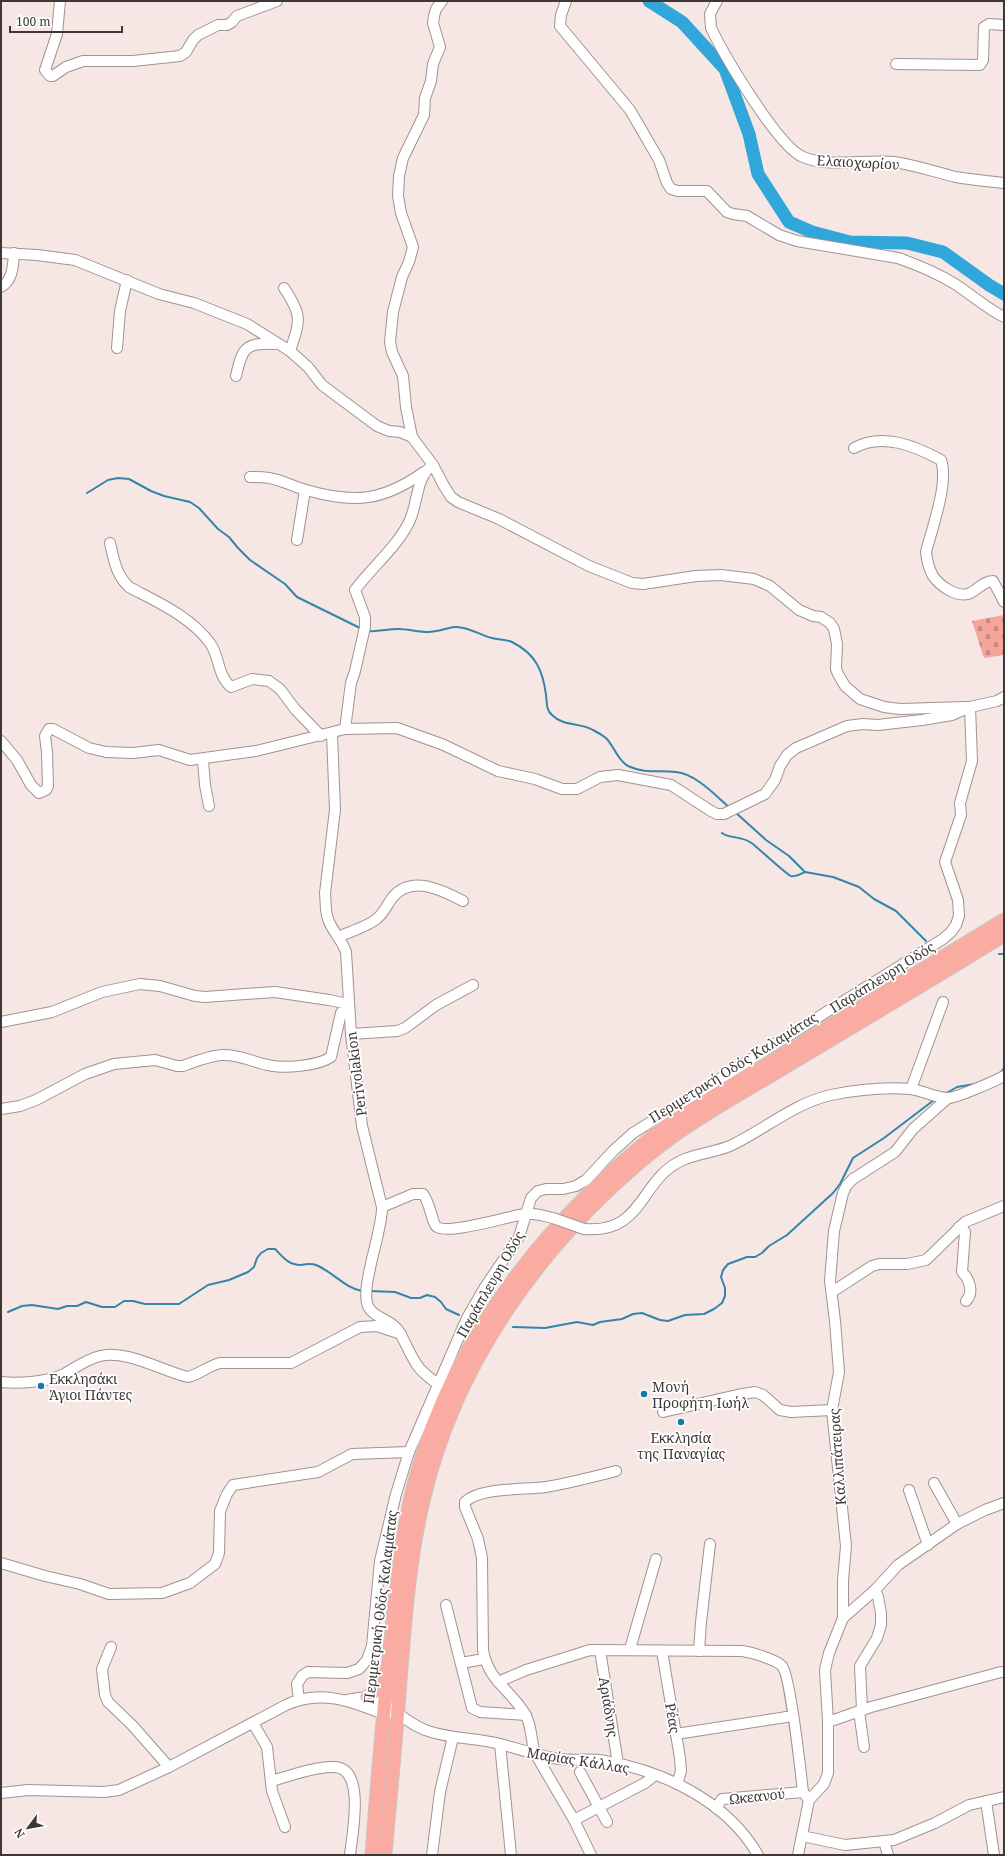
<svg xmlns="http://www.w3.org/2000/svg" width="1005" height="1856" viewBox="0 0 1005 1856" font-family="'Noto Serif',serif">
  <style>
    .cemetery { fill: url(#cemetery-stones) }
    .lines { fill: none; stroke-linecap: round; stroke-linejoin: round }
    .stream { stroke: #3485a9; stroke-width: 2 }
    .river { stroke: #30a6da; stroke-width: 13 }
    .minor-casing { stroke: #a09390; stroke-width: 12 }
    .major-casing { stroke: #c9c7c7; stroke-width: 15 }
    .minor { stroke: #fff; stroke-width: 10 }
    .major { stroke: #faaca2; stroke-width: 13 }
    .minor-bridge-casing { stroke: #a09390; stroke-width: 12; stroke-linecap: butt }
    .minor-bridge { stroke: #fff; stroke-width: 10 }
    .poi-dot { fill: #137ba6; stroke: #fff; stroke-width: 1.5 }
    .labels { text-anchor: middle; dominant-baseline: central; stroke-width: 3.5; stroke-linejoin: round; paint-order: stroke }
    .street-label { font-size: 14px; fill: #3d3837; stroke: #fff }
    .poi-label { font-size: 14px; fill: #3d3837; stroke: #fff; text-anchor: start }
  </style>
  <defs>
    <pattern id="cemetery-stones" width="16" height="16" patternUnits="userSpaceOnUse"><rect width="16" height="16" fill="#f5a599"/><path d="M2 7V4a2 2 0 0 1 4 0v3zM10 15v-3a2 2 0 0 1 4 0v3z" fill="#c8877e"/></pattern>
  </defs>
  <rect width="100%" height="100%" fill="#f6e7e5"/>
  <polygon class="cemetery" points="1004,615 1004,655 984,658 972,621"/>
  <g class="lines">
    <g class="stream">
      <polyline points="87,493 108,480 118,478 129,479 151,491 164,496 190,502 199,508 218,529 229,537 238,548 250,560 285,584 297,597 362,629"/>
      <path d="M368,631C378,632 388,629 398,629C408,629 418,632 428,632C438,632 446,628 455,627C467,626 480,635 492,638C498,640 506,639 512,642C536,654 543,671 546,695C547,703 546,710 552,715C564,727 579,722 593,730C597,732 602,735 606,738C614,746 618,761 628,766C645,774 659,770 676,772C696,774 715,795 730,808"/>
      <polyline points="735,812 766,840 789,856 805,872 833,877 859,887 874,899 896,911 926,941"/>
      <path d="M722,833C729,839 742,835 753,844C759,849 787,875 791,876C796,877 801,874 805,872"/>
      <polyline points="999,954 1004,954"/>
      <polyline points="1000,1074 1004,1068"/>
      <polyline points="945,1094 957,1087 975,1084"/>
      <polyline points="370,1291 395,1292 411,1298 420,1298 427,1295 435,1297 441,1302 446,1309 459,1315"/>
      <path d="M8,1312L22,1306L32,1305L58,1309L67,1306H77L86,1302L102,1307H115L124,1301H133L145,1304H179L208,1285L229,1280L248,1272L254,1267L257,1258L261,1253L268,1249H275C283,1257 288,1265 301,1265C306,1264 311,1263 316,1265C333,1272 345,1288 362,1291"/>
      <polyline points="513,1327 545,1328 577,1322 593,1325 600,1322 622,1319 633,1314 642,1313 660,1320 668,1321 685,1315 704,1314 714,1309 722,1303 725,1296 725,1288 721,1277 723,1270 728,1264 747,1257 755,1257 762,1253 769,1246 787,1235 833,1193 840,1184 853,1158 884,1138 934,1100"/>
    </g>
    <polyline class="river" points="649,1 682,22 725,69 749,134 758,174 789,222 812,232 850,242 907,243 943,252 989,285 1004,294"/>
    <g class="minor-casing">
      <g id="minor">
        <polyline points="60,1 57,34 45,70 50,76 53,76 66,67 83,61 133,61 180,56 186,52 193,40 198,35 218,25 227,25 232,22 237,16 277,1"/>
        <path d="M566,1L561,15L560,26L630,110L659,160L667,183L671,189L678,191H707L727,212L733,214L747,216L779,235L797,241L898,258C918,265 937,273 955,284C972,295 986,308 1004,317"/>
        <path d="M717,1L710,14L711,28C724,55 778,147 803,157C829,168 866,159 894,162C915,165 935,172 956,177C972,180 988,181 1004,183"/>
        <polyline points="896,64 980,65 983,60 984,27 989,24 1004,25"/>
        <polyline points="1,253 37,255 75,260 159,294 194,303 247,324 290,351 308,367 322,385 377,426 389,431 400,432 412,437 433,465 444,486 451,497 458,502 499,519 589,566 632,583 643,584 696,576 721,575 754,579 770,586 799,610 813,616 821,617 830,623 834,629 837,644 836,669 838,674 845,686 860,699 884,707 900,709 966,707"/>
        <path d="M1,287C13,280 13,266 14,253"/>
        <path d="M284,288C303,316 300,321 290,351"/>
        <polyline points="117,348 120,311 127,280"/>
        <path d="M236,376C242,349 245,342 274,344"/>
        <polyline points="412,437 406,407 403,376 392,352 390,342 393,312 402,277 409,262 413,247 401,213 398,196 399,176 403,158 424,115 425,98 431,81 433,64 440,47 433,23 434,16 436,9 442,1"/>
        <path d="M854,448C882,432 915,446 941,460C949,483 932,528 926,552C927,561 929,569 933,576C940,586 956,597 968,594C977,591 983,581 993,581L1004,602"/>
        <path d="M250,477C256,477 263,477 269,478C282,480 294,487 306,490C355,504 383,501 424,472"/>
        <polyline points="297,540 305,490"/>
        <path d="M110,543C114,560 116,575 129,587C157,602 190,616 210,643C220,657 217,675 231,687L252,679L269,681L280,689L295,709L321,736"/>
        <path d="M345,729L351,683L355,671L365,627V617L355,590C372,567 399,545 410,520C418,502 416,476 433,465"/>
        <path d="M332,734L335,810L325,893C326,901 325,911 328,919C332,931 342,940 346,952L351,1034L362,1126L382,1207C383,1231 358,1291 369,1308C376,1319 390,1319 398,1330C405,1341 409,1353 417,1365C422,1373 431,1379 439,1385"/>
        <polyline points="1,741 17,760 31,785 39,793 46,790 48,786 47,752 45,736 49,729 53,729 89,748 106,752 133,753 159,750 190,760 256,751 345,729 397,728 444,745 498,771 535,779 562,789 577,789 600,777 618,775 671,785 711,811 717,814 724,814 765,794 775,780 780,766 787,755 796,748 847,726 863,724 878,725 922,720 952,715 970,707 997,701 1004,697"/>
        <polyline points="203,760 205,785 209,806"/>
        <path d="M338,937C349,932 368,926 375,920C383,915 387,905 392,898C411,874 442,890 463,901"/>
        <path d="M1,1022L52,1012L102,992L140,984L160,986L195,996L205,997L275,992L329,1000L348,1004L341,1013L331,1057C318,1066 283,1069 268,1065C253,1062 238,1054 222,1055C209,1056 196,1061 183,1066H177L155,1060L114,1064L85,1074L36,1100L20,1106L1,1109"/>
        <polyline points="351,1034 397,1031 405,1028 436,1005 473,985"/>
        <polyline points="911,1089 943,1002"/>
        <path d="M382,1207L413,1194H423C430,1202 432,1224 437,1227C448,1235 509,1216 525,1214C535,1213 544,1216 553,1218"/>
        <path d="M959,1227L963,1229L965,1232L962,1272C970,1280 974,1293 966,1301"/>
        <path d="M584,1229C646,1234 639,1177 685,1159C700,1153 717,1152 732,1145C765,1129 795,1103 831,1095C856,1090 884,1087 910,1089C922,1090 935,1098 948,1098C956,1098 995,1081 1004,1076"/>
        <polyline points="832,1292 872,1266 879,1264 907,1264 926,1260 965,1222 1004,1206"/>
        <path d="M1,1382C18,1384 49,1382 64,1374C75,1368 87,1359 100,1356C126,1349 162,1371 188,1377C200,1374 208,1366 220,1363H291L360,1327L377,1326L401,1334"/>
        <polyline points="663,1412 737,1395 755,1392 763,1395 780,1410 791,1412 832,1410"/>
        <polyline points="934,1483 957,1524"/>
        <polyline points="909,1490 928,1545"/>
        <polyline points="1,1563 45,1576 80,1584 109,1594 162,1593 190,1583 215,1564 219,1553 220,1511 227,1494 233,1485 318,1472 352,1454 409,1452"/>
        <polyline points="446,1605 472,1708 480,1712 526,1715"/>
        <polyline points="843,1618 875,1590 898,1565 957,1524 985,1510 1004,1503"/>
        <polyline points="111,1647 102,1669 105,1695 108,1702 132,1725 169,1767"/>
        <polyline points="630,1649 656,1559"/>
        <polyline points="600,1650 618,1764"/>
        <polyline points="662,1651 680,1758 681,1771 677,1784"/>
        <polyline points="699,1651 701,1622 710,1544"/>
        <polyline points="461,1663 484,1659"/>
        <path d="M498,1682L526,1670L590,1650L742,1651C751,1652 777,1660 782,1666C790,1674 801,1774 803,1792L809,1800"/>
        <polyline points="299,1700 297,1684 302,1676 308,1672 347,1673 359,1669 367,1660 372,1646 380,1561 396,1494 409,1452 467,1318 485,1287 519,1237 531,1198 538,1191 546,1189 563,1189 576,1186 586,1180 613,1151 633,1133 943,939 951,932 956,925 959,916 958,900 945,862 961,815 960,803 972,761 970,707"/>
        <path d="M347,1700C353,1699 362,1696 368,1698C392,1704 408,1726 431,1732C454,1739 478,1738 500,1744C520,1749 538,1756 559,1759C574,1761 589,1758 605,1761C663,1771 727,1801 758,1855"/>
        <polyline points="862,1710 860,1666 877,1638 881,1625 881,1613 878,1597 875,1590"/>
        <polyline points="859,1711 864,1747"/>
        <polyline points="828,1722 871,1707 1001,1672"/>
        <polyline points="253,1723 267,1747 272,1791 285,1827"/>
        <polyline points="676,1734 793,1716"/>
        <polyline points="500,1744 511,1855"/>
        <polyline points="580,1772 607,1822"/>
        <path d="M272,1781C290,1776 316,1766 335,1767C366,1769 352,1835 350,1855"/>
        <path d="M1,1793L28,1790L104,1792L119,1790L169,1767L286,1705C320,1689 351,1701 383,1714H389"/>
        <polyline points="986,1801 994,1855"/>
        <polyline points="716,1808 722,1799 803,1792"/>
        <polyline points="574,1820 645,1783 655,1775"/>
        <polyline points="802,1836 845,1845 894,1840 935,1823 969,1805 1004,1797"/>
        <polyline points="884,1841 888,1855"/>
        <polyline points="432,1855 440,1792 453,1737"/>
        <path d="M591,1855L574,1820L536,1755C530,1742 533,1727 525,1714C511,1690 488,1681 483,1650L482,1558L478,1539L465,1507V1502C480,1487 525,1490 546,1487C570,1483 593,1477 616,1471"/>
        <polyline points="798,1855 809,1800 824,1784 828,1773 828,1722 825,1670 829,1653 843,1618 843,1580 846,1546 832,1410 839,1372 835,1321 830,1281 834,1231 843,1193 847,1185 853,1179 895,1152 913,1129 948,1098"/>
      </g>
    </g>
    <g class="major-casing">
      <g id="major">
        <polyline points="367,1697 376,1690 384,1673"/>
        <path d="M372,1855C377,1786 383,1717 390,1649C396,1591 401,1533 416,1477C456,1331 552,1214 670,1123L1004,920"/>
        <path d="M385,1855C390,1797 396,1739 400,1681C405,1620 409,1558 424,1497C456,1362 541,1244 647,1156C688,1122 737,1096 783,1068C857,1024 931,980 1004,935"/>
      </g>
    </g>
    <use href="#minor" class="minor"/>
    <use href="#major" class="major"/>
    <g class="minor-bridge-casing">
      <polyline id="minor-bridge" points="553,1218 584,1229"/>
    </g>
    <use href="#minor-bridge" class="minor-bridge"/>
  </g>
  <g class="poi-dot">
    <circle cx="41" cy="1386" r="4"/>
    <circle cx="644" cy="1394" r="4"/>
    <circle cx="681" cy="1422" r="4"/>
  </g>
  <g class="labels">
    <g class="street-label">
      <text transform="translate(858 162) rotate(3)">Ελαιοχωρίου</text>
      <text transform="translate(882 977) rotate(-32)">Παράπλευρη Οδός</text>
      <text transform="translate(733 1067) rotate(-32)">Περιμετρική Οδός Καλαμάτας</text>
      <text transform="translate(356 1074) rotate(-97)">Perivolakion</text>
      <text transform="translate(490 1284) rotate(-60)">Παράπλευρη Οδός</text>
      <text transform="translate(837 1457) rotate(-94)">Καλλιπάτειρας</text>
      <text transform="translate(380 1607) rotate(-83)">Περιμετρική Οδός Καλαμάτας</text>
      <text transform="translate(609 1707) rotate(81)">Αριάδνης</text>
      <text transform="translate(673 1718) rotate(80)">Ρέας</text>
      <text transform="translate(578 1760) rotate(9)">Μαρίας Κάλλας</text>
      <text transform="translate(757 1796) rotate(-6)">Ωκεανού</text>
    </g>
    <g class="poi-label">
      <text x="49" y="1378">Εκκλησάκι<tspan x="49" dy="16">Άγιοι Πάντες</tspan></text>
      <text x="652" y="1386">Μονή<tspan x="652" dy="16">Προφήτη Ιωήλ</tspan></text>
      <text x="681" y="1437" text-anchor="middle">Εκκλησία<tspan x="681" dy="16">της Παναγίας</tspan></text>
    </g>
  </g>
  <rect width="1005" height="1856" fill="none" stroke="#3d3837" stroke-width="4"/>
  <g transform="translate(28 1828) rotate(238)" stroke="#ffffff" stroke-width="3" paint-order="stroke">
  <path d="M0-3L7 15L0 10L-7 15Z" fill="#3d3837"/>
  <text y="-6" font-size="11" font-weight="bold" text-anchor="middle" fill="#3d3837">N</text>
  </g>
  <path d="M10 26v6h112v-6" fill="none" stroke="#3d3837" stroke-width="2"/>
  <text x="16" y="26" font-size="12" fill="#3d3837" stroke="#ffffff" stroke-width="3" paint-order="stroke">100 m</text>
</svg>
